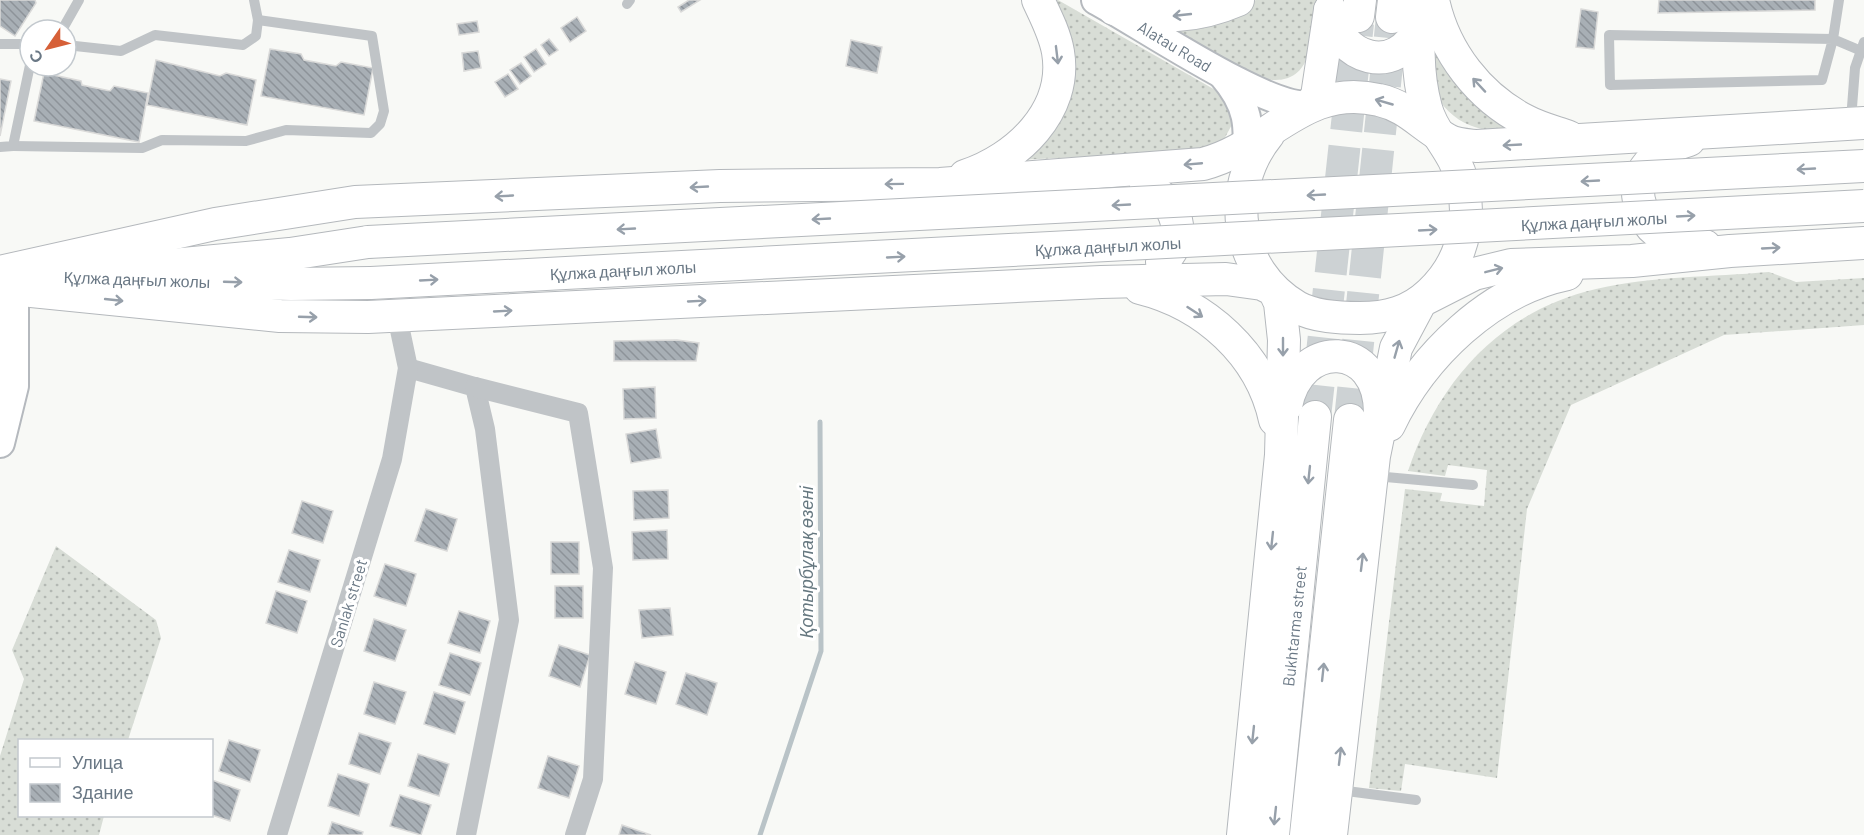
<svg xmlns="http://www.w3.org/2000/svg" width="1864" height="835" viewBox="0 0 1864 835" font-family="Barlow,sans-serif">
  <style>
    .grass { fill: url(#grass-dots) }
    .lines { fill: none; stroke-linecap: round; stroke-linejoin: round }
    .stream { stroke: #b9c3c7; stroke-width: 5 }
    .building { fill: url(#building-back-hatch); stroke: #dadad9; stroke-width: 1.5 }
    .primary-tunnel { stroke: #cdd2d4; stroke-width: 32; stroke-dasharray: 32 16; stroke-linecap: butt }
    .secondary-casing { stroke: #b5b9be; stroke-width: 32 }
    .primary-casing { stroke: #b4b8bc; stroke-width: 34 }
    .lane { stroke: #c0c4c7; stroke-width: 10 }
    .street { stroke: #c0c4c7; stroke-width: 20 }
    .secondary { stroke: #fff; stroke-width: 28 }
    .primary { stroke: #fff; stroke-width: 32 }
    .primary-bridge-casing { stroke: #b4b8bc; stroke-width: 34; stroke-linecap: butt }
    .primary-bridge { stroke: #fff; stroke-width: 32 }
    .oneway { stroke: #97a0aa }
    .labels { text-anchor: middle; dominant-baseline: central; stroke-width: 6; stroke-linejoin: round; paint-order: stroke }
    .street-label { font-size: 16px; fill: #6a7885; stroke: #fff }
    .water-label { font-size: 18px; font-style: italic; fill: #667880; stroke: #fff }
  </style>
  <defs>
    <pattern id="grass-dots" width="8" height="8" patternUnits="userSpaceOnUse" patternTransform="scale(1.5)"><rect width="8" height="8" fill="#d8ddd6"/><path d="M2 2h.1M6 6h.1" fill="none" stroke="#b3b8b3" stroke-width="1.8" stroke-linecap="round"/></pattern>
    <pattern id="building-back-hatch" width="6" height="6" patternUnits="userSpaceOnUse" patternTransform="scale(1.5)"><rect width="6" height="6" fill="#a8afb5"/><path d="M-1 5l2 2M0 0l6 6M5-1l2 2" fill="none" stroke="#8d9399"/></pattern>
  </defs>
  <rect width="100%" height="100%" fill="#f8f9f6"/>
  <g class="grass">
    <polygon points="1048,0 1058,0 1224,95 1235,119 1222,143 1206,151 1017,160 1041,137"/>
    <path d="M1256,0H1319C1311,38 1315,91 1260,78L1152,23L1243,6Z"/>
    <path d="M1426,0L1539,133C1494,131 1461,136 1435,94Z"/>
    <path d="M1769,272L1796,282L1864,278V325L1724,335L1571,405L1527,509L1497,778L1405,764L1401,791L1369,788L1405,489L1442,493L1440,501L1484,506L1487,470L1448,465L1445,476L1408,471C1438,382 1500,311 1596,289C1652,276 1712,277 1769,272Z"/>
    <polygon points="56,546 156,620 161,638 128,740 20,740 20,816 104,816 99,835 0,835 0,756 24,679 12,650"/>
  </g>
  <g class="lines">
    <polyline class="stream" points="760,835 821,651 820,422"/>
  </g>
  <g class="building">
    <polygon points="0,0 35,0 36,3 15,36 0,26"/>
    <polygon points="689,0 700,0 681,12 678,7"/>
    <polygon points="1659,0 1815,0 1815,10 1658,13"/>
    <polygon points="1581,9 1598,12 1594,49 1576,47"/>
    <polygon points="577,17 586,31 570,42 561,28"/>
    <polygon points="477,21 479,32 459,35 457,24"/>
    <polygon points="549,39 558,50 549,56 541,45"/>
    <polygon points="851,40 882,47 877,73 846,66"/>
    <polygon points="270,49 301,54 304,60 336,66 341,62 373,68 364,115 261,96"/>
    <polygon points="536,49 546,64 534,72 524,57"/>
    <polygon points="478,51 481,68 464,71 462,53"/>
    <polygon points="156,60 220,76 226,73 256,80 247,125 147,105"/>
    <polygon points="521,63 531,76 520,84 510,70"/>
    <polygon points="44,73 81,81 82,85 110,91 114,86 148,93 139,142 34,121"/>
    <polygon points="508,74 518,89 505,97 495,82"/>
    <polygon points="0,79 11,81 0,136"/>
    <polygon points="677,340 699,343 696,361 614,361 614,341"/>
    <polygon points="655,387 656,418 624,419 623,389"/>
    <polygon points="656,429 661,458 631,463 626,434"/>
    <polygon points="668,490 669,518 634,520 633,491"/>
    <polygon points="302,501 333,511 323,543 292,533"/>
    <polygon points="426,509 457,519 447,551 415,541"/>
    <polygon points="667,530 668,559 633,560 632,532"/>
    <rect x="551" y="542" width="28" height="32"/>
    <polygon points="289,550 320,560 310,592 278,582"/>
    <polygon points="385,564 416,574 406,606 374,596"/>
    <rect x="555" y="586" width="28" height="32"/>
    <polygon points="276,591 307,601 297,633 266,623"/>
    <polygon points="670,608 673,635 642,638 639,610"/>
    <polygon points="459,611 490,621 480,653 448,643"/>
    <polygon points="374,619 406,630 395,661 364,651"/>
    <polygon points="559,645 590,655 580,687 549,676"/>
    <polygon points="450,653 481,663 470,695 439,685"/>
    <polygon points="635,662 666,672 656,704 625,694"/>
    <polygon points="686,673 717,683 707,715 676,704"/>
    <polygon points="374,682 406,692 395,724 364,714"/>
    <polygon points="434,692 465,702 455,734 424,724"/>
    <polygon points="359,733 391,743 380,774 349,764"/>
    <polygon points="229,740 260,750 250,782 219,771"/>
    <polygon points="418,754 449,764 439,796 408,786"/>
    <polygon points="548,756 579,766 569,798 538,788"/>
    <polygon points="338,774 369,784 359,816 328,806"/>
    <polygon points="212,780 240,790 230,821 212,815"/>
    <polygon points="400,795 431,805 421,835 390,826"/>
    <polygon points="332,822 363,832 362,835 328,835"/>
    <polygon points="622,825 651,835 619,835"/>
  </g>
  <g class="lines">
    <g class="primary-tunnel">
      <polyline points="1315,417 1358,23"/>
      <polyline points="1350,420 1392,17"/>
    </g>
    <g class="secondary-casing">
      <g id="secondary">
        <path d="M1096,0C1138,22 1269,112 1310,105"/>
        <path d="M1223,75C1249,105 1250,126 1246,164"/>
        <polyline points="0,443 14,386 14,290"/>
      </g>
    </g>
    <g class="primary-casing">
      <g id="primary">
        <path d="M1433,0C1444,52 1479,97 1526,121C1539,128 1555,132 1569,137"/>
        <path d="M1114,9C1161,18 1194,19 1238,0"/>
        <path d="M1330,10C1338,60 1397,78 1419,27"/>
        <polyline points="1358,16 1360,0"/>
        <polyline points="1392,17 1394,0"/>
        <polyline points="1310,105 1317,96 1330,10"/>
        <path d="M1268,135C1224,189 1235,271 1297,307C1315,317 1340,318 1360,318C1387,318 1410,312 1430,293C1467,259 1476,204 1454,160C1445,142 1431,128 1426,108C1416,72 1418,37 1421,0"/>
        <path d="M1689,140C1659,148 1628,173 1641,207C1644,216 1648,225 1656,231C1670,240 1689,243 1705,246"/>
        <path d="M965,176C1017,159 1068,111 1058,52C1055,34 1046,17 1038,0"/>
        <path d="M1146,187C1178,202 1189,236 1162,262"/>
        <path d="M0,272L215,224L355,202L720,186L940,184L1203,164C1269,147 1304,82 1379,100C1407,106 1422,126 1446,139C1455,145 1467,145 1477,146L1864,123"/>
        <polyline points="65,275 290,254 368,242"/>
        <polyline points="181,281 291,284 371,283"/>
        <polyline points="0,288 280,316 368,317 1101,282 1226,279 1262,284 1274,290 1280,303 1284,340 1281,455 1243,835"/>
        <path d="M1140,288C1205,304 1261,354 1275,420"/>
        <path d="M1286,406C1299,337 1380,340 1380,413"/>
        <path d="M1389,425C1422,356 1490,290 1567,274"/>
        <polyline points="1273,835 1315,417"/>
        <polyline points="1306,835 1350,420"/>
        <polyline points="1331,835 1374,456 1396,348 1421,301 1474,274 1511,265 1632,261 1730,251 1864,243"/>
      </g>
    </g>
    <g class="lane">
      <polyline points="254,0 258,20"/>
      <polyline points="1839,0 1833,39 1859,50"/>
      <polyline points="627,4 630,0"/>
      <polyline points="62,30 79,0"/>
      <polygon points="1609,35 1833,39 1822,80 1610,85"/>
      <polyline points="0,44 30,44"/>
      <polyline points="1851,120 1855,68 1864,42"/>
      <polyline points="13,146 142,148 162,140 246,141 286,130 371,133 380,124 384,111 372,36 258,20 256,36 243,45 155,35 121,51 66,45"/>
      <polyline points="0,147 13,146 30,65"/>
      <polyline points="1375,476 1473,485"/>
      <polyline points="1339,790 1416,800"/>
    </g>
    <g class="street">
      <polyline points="408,368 475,387 485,429 509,620 466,835"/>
      <polyline points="475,387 578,413 603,568 593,779 575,835"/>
      <polyline points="277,835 392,459 408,368 397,316"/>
    </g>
    <use href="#secondary" class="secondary"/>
    <use href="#primary" class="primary"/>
    <g class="primary-bridge-casing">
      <g id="primary-bridge">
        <polyline points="368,242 1864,166"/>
        <polyline points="371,283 1864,206"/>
      </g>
    </g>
    <use href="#primary-bridge" class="primary-bridge"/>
  </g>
  <defs><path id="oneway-shaft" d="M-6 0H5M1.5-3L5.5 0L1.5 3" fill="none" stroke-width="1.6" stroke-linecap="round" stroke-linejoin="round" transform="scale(1.5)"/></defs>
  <g class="oneway">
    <use href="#oneway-shaft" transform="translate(1182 15) rotate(174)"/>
    <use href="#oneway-shaft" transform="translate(1057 55) rotate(83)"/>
    <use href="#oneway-shaft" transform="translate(1479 85) rotate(-133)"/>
    <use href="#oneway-shaft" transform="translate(1384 102) rotate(-164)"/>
    <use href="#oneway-shaft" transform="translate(1512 145) rotate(177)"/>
    <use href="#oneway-shaft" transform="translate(1193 164) rotate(175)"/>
    <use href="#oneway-shaft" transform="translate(1806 169) rotate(177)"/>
    <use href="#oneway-shaft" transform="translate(1590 181) rotate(177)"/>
    <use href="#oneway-shaft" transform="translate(894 184) rotate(179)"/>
    <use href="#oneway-shaft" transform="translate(699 187) rotate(177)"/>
    <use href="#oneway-shaft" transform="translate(1316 195) rotate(177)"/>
    <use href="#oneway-shaft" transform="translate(504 196) rotate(177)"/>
    <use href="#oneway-shaft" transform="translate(1121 205) rotate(177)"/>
    <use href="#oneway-shaft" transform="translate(1686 216) rotate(-3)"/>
    <use href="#oneway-shaft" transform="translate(821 219) rotate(177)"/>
    <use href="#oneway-shaft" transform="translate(626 229) rotate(177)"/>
    <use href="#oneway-shaft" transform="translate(1428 230) rotate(-3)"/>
    <use href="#oneway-shaft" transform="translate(1771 248) rotate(-3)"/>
    <use href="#oneway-shaft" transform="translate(896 257) rotate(-3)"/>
    <use href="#oneway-shaft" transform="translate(1494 270) rotate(-14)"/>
    <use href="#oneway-shaft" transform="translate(429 280) rotate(-3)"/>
    <use href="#oneway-shaft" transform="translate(233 282) rotate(2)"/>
    <use href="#oneway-shaft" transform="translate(114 300) rotate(6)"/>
    <use href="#oneway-shaft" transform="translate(697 301) rotate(-3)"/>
    <use href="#oneway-shaft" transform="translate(503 311) rotate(-3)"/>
    <use href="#oneway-shaft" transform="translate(1195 312) rotate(33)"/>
    <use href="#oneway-shaft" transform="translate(308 317) rotate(2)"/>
    <use href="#oneway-shaft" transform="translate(1283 347) rotate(90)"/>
    <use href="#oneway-shaft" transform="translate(1397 349) rotate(-74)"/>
    <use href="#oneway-shaft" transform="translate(1309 475) rotate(96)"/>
    <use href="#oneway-shaft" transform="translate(1272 541) rotate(96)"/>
    <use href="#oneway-shaft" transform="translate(1362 562) rotate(-83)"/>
    <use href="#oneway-shaft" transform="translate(1323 672) rotate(-84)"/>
    <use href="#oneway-shaft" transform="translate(1253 735) rotate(96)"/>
    <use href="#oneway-shaft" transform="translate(1340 756) rotate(-83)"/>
    <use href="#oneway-shaft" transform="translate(1275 816) rotate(96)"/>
  </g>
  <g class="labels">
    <g class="street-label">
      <text transform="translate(1175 46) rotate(31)">Alatau Road</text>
      <text transform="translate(1594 221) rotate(-3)">Құлжа даңғыл жолы</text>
      <text transform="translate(1108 246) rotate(-3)">Құлжа даңғыл жолы</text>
      <text transform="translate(623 270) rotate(-3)">Құлжа даңғыл жолы</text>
      <text transform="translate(137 279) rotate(2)">Құлжа даңғыл жолы</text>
      <text transform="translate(348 603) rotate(-73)">Sanlak street</text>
      <text transform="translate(1294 626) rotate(-84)">Bukhtarma street</text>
    </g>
    <g class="water-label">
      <text transform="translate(806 562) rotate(-90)">Қотырбұлақ өзені</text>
    </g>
  </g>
  <rect x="18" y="739" width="195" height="78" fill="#ffffff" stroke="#c3c9ce" stroke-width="1.5"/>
  <rect x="30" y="758" width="30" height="9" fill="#ffffff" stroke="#c3c9ce" stroke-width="1.5"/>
  <text x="72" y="769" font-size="18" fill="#6a7885">Улица</text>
  <rect x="30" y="784" width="30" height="18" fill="url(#building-back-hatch)" stroke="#c3c9ce" stroke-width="1.5"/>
  <text x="72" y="799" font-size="18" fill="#6a7885">Здание</text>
  <g transform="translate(48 48) rotate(235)"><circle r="28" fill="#ffffff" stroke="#c3c9ce" stroke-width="1.5"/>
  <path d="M0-4.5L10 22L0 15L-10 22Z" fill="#d66038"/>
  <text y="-9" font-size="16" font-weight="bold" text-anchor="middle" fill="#6a7885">С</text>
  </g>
</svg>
